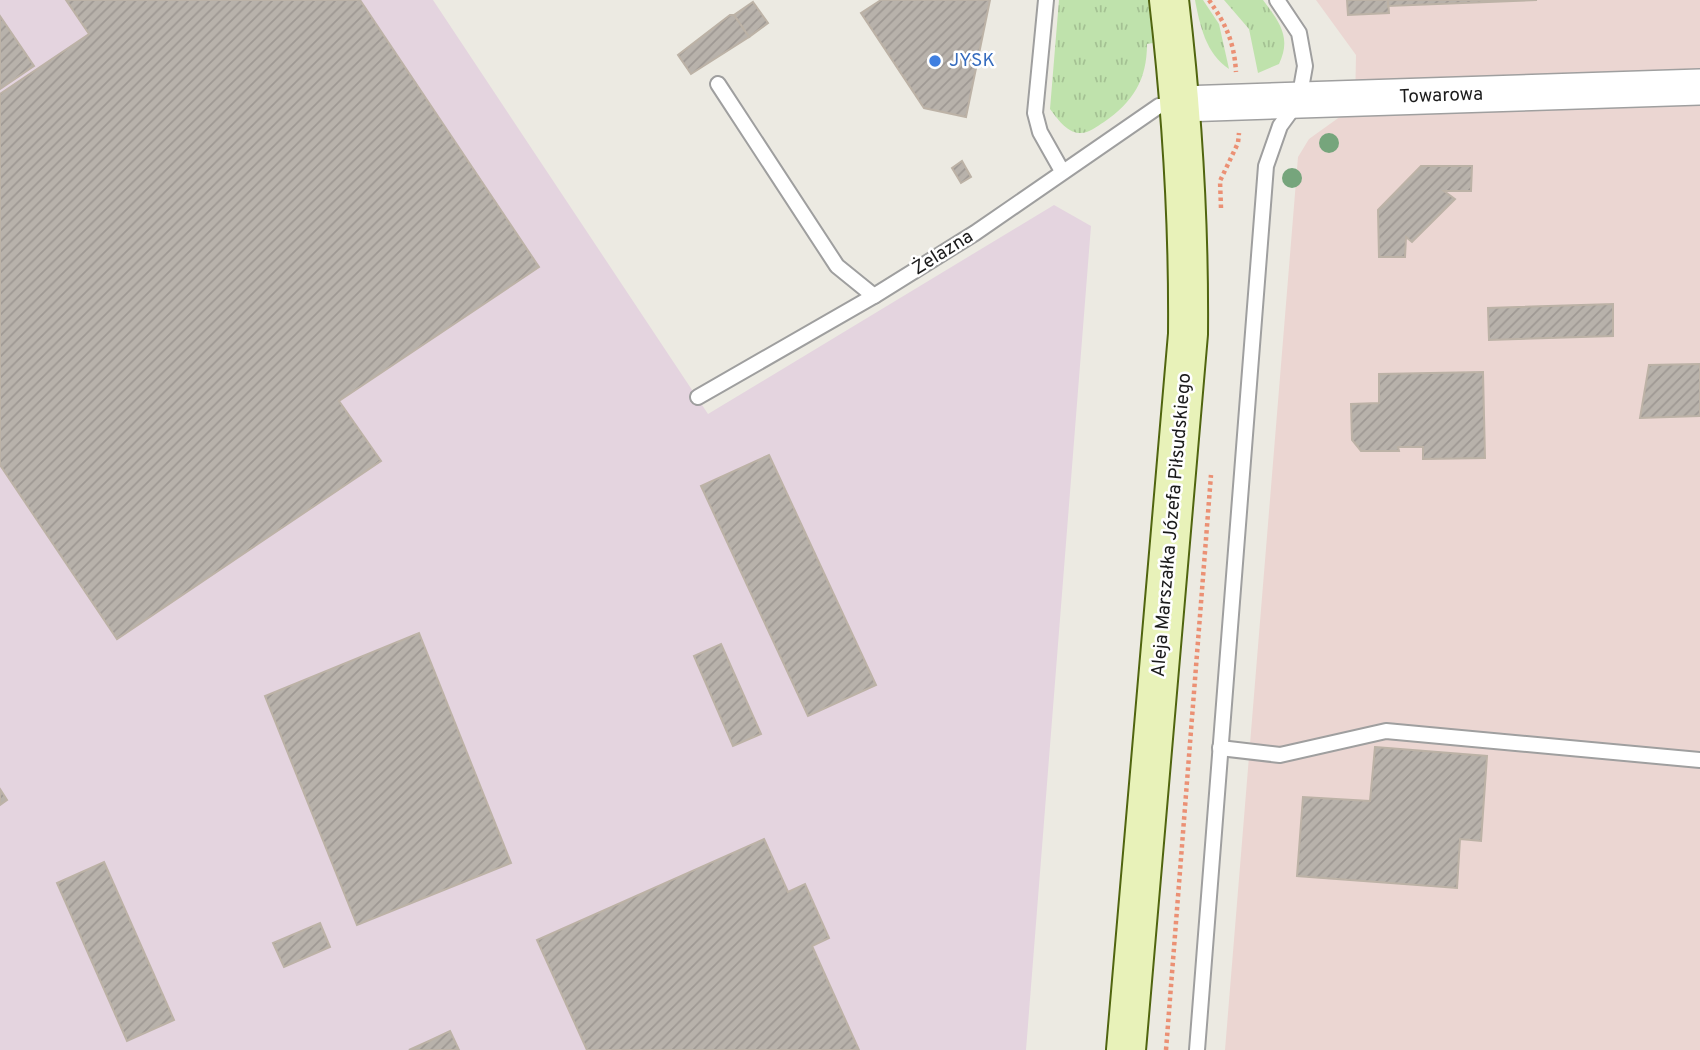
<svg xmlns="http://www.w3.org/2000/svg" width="1700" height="1050" viewBox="0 0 1700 1050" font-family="Overpass,sans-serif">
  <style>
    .commercial { fill: #ebd6d2 }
    .industrial { fill: #e4d4df }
    .grass { fill: url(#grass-tufts) }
    .building { fill: url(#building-hatch); stroke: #bcb2a6; stroke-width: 2 }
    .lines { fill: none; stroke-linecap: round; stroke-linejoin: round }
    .service-casing { stroke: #9f9f9f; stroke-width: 18 }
    .tertiary-casing { stroke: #9f9f9f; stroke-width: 38 }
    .secondary-casing { stroke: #50650f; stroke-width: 42 }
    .path { stroke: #eb9074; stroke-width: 4.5; stroke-dasharray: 3.5 3.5; stroke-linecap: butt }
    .service { stroke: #fff; stroke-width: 14 }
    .tertiary { stroke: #fff; stroke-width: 35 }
    .secondary { stroke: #e8f2b9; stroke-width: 38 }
    .tree { fill: #76a57c }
    .shop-dot { fill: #3f7fe0; stroke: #fff; stroke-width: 2.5 }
    .labels { text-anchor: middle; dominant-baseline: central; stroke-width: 5; stroke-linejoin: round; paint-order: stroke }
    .shop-label { font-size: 19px; fill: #366cbe; stroke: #fff; text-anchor: start }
    .street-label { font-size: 19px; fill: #1b1b1b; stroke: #fff }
  </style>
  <defs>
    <pattern id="grass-tufts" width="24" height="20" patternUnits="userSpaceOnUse" patternTransform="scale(1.75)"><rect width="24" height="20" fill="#bfe2ac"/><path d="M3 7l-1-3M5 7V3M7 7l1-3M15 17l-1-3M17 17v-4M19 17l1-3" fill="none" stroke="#a4c193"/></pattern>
    <pattern id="building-hatch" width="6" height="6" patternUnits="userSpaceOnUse" patternTransform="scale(1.75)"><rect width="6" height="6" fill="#b8b2ab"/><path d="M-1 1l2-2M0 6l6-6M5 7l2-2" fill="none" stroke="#9e9893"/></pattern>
  </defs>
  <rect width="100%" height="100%" fill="#eceae2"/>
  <polygon class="commercial" points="1316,0 1700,0 1700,1050 1225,1050 1298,157 1309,139 1355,106 1356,55"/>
  <polygon class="industrial" points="0,0 433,0 708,414 1054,205 1091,226 1026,1050 0,1050"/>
  <g class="grass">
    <path d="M1059,0H1148L1153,43L1147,44C1147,80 1133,102 1104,122C1096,127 1088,134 1079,133C1066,132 1057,118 1050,109Z"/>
    <path d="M1195,0H1203L1219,24L1229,69C1206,54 1200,26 1195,0Z"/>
    <path d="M1224,0H1263C1279,22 1292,37 1279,64L1258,73L1249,29Z"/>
  </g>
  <g class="building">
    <polygon points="66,0 360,0 539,267 339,401 381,461 117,639 0,465 0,94 89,34"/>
    <polygon points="881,0 990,0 966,117 924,108 861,13"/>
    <polygon points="1347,0 1388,0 1389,13 1348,15"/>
    <polygon points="1388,0 1537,0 1388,6"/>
    <polygon points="753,2 768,23 749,37 734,15"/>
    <polygon points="730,15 734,15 749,37 691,74 678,55"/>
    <polygon points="0,16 34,66 0,89"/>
    <polygon points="962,161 971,177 961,183 952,168"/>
    <polygon points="1421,166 1472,166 1471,191 1444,191 1455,199 1412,242 1406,237 1405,257 1379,257 1378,210"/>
    <polygon points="1613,304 1613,336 1489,340 1488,308"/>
    <polygon points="1700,364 1700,416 1640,418 1649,365"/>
    <polygon points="1483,372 1485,458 1423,459 1423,447 1398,447 1399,451 1361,451 1352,440 1351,404 1379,403 1379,374"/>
    <polygon points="769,455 876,685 808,716 701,486"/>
    <polygon points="419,633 511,863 357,925 265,696"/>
    <polygon points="721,644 761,734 733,746 694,656"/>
    <polygon points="1375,747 1487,756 1481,841 1460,839 1457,888 1297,876 1303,797 1370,801"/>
    <polygon points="0,789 7,800 0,805"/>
    <polygon points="764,839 788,892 805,884 829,938 812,946 859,1050 587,1050 537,940"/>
    <polygon points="104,862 174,1020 127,1041 57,883"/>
    <polygon points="320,923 330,947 284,967 273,943"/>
    <polygon points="450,1031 459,1050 409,1050 429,1041"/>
  </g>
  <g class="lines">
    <g class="service-casing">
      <g id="service">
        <polyline points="1046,0 1035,113 1040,132 1062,171"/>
        <polyline points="718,84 837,266 874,296"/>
        <polyline points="698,397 874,296 975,233 1159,106 1179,105"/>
        <polyline points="1220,748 1280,755 1386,731 1700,760"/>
        <polyline points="1197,1050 1266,166 1280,126 1299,100 1305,66 1299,33 1277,0"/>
      </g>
    </g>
    <g class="tertiary-casing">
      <polyline id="tertiary" points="1181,104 1700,87"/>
    </g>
    <g class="secondary-casing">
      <path id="secondary" d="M1126,1050L1188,334C1189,222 1182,111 1169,0"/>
    </g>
    <g class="path">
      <path d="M1209,0C1226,25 1234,41 1236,72"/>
      <polyline points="1221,208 1220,181 1238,143 1239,133"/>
      <polyline points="1166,1050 1211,475"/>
    </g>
    <use href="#service" class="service"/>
    <use href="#tertiary" class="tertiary"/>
    <use href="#secondary" class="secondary"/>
  </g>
  <g class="tree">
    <circle cx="1329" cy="143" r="10"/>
    <circle cx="1292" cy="178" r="10"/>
  </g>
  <circle class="shop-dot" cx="935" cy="61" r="7"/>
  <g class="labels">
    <g class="shop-label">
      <text x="949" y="61">JYSK</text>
    </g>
    <g class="street-label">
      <text transform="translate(1441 96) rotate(-2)">Towarowa</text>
      <text transform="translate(943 253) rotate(-32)">Żelazna</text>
      <text transform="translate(1172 525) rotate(-85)">Aleja Marszałka Józefa Piłsudskiego</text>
    </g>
  </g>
</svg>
